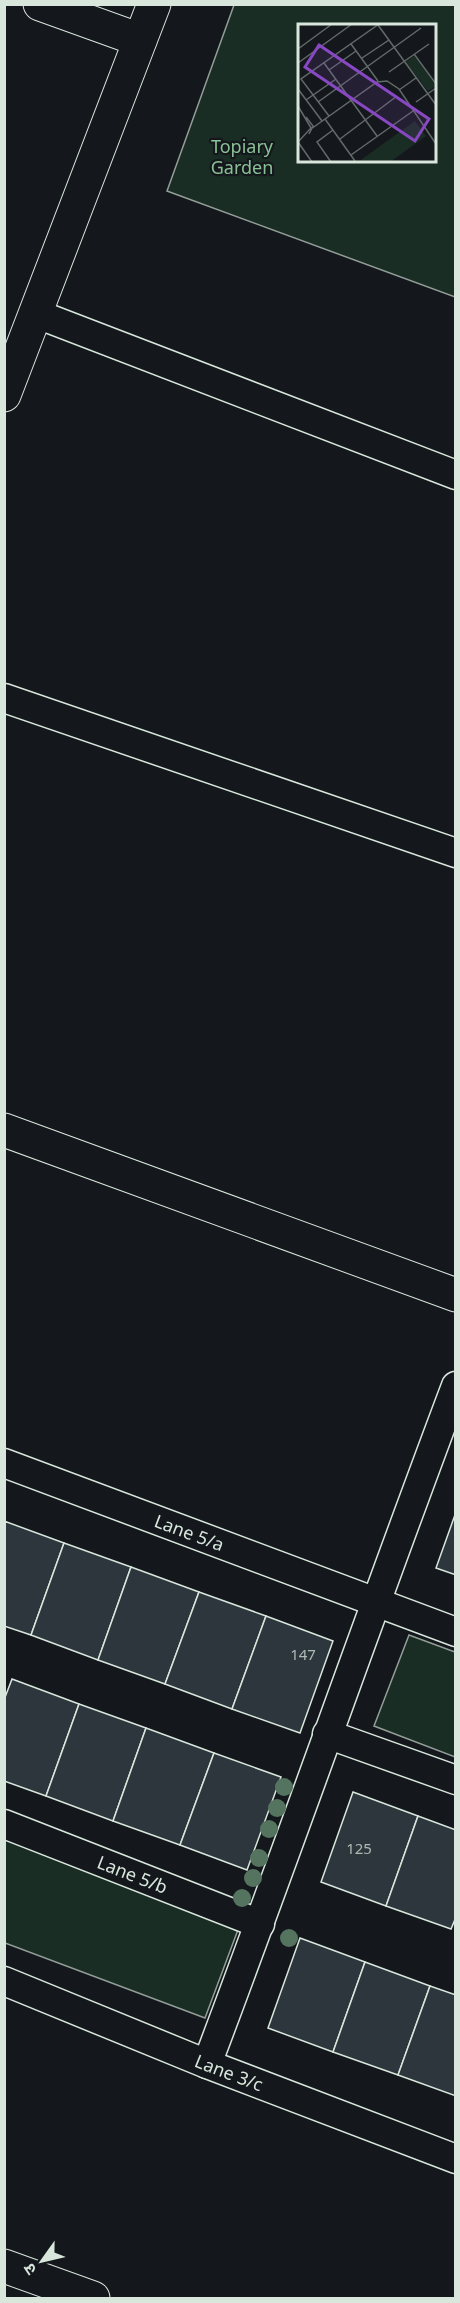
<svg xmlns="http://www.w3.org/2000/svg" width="460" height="2303" viewBox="0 0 460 2303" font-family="'Noto Sans','Noto Sans Devanagari',sans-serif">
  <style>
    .green { fill: #1a2d24; stroke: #939e99; stroke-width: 1.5; fill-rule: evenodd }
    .building { fill: #2c363c; stroke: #d8e6dc; stroke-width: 1.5 }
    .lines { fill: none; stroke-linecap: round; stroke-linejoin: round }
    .street-casing { stroke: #d8e6dc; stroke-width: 31 }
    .secondary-casing { stroke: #d8e6dc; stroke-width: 35 }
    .street { stroke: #14181c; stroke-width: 28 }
    .secondary { stroke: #14181c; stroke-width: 33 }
    .tree { fill: #55745f }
    .labels { text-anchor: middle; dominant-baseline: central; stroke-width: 4.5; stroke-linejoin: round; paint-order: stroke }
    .number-label { font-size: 15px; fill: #adbab4 }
    .park-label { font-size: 18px; fill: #8ac095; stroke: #14181c }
    .street-label { font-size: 18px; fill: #d8e6dc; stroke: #14181c }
    .inset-road { fill: none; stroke: #626a69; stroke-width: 1.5 }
    .view { fill: #8948c3; fill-opacity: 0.15; stroke: #8948c3; stroke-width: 3 }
    .inset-edge { fill: none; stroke: #d8e6dc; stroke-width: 3 }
  </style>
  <rect width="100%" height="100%" fill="#14181c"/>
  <g class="green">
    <path d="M234,5H455V297L167,191ZM300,26H434V160H300Z"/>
    <polygon points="409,1635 455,1652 455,1757 374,1726"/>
    <polygon points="4,1839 239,1927 205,2018 5,1943"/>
  </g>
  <g class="building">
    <polygon points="456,1512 456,1575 436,1568"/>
    <polygon points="4,1521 64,1543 31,1635 4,1626"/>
    <polygon points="64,1543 131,1567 98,1660 31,1635"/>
    <polygon points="131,1567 199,1592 165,1684 98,1660"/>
    <polygon points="199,1592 266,1616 232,1709 165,1684"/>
    <polygon points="266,1616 333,1641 300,1733 232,1709"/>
    <polygon points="12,1679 79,1704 46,1796 4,1781 4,1700"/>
    <polygon points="79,1704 146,1728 113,1821 46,1796"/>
    <polygon points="146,1728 214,1753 180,1845 113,1821"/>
    <polygon points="214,1753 281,1777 247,1870 180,1845"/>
    <polygon points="353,1792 418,1816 386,1906 321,1882"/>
    <polygon points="418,1816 456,1830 456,1917 451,1929 386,1906"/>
    <polygon points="300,1938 365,1962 333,2052 268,2028"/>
    <polygon points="365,1962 430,1986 398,2075 333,2052"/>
    <polygon points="430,1986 456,1995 456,2096 398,2075"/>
  </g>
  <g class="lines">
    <g class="street-casing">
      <g id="street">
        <polyline points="37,314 456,475"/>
        <polyline points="4,698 456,853"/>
        <path id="s1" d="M4,1463L456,1632"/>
        <polyline points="327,1734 456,1780"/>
        <path id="s2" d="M4,1824L260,1924"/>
        <path id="s3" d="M4,1981L207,2064L456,2159"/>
        <path d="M207,2064C292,1839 371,1611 456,1386"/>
      </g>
    </g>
    <g class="secondary-casing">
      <g id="secondary">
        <polyline points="40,4 140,40"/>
        <polyline points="4,395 154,4"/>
        <polyline points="4,1130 456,1295"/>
        <polyline points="4,2266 93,2298"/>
      </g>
    </g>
    <use href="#street" class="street"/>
    <use href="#secondary" class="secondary"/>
  </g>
  <g class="tree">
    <circle cx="284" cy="1787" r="9"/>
    <circle cx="277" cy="1808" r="9"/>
    <circle cx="269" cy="1829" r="9"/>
    <circle cx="259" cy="1858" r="9"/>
    <circle cx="253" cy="1878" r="9"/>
    <circle cx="242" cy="1898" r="9"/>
    <circle cx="289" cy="1938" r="9"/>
  </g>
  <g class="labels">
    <g class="number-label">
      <text x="303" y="1654">147</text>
      <text x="359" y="1848">125</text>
    </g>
    <g class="park-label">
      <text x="242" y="146">Topiary<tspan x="242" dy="21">Garden</tspan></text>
    </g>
    <g class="street-label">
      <text stroke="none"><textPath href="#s1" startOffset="198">Lane 5/a</textPath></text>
      <text stroke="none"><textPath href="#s2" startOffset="138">Lane 5/b</textPath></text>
      <text stroke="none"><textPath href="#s3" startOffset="243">Lane 3/c</textPath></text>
    </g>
  </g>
  <g transform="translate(298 24)">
    <rect width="138" height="138" fill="#14181c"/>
    <path d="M116,32L138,62L130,67L108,38ZM117,97L128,112L92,138H60Z" fill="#1a2d24"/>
    <path class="inset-road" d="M80,1L138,81M53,20L80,57M0,25L34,0M116,30L138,60M64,34L91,16M0,39L54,0M26,39L79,112M31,46L58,27M91,48L131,20M0,65L24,97M101,66L118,54M8,76L38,55M20,78L123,4M118,78L138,64M0,82L13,104L0,118L14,138M31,92L3,55L81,0M8,93L15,102L11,110M27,95L57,137M13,105L79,58L89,57L101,65L138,120M42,115L99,72M53,131L115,87M33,138L19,118L35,106"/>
    <path class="view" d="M21,21L131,95L117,117L7,43Z"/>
    <rect width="138" height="138" class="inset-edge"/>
  </g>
  <rect width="460" height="2303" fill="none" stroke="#d8e6dc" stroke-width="12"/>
  <g transform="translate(42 2261) rotate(236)" stroke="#14181c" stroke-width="4.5" paint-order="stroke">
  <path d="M0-4.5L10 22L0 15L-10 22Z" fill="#d8e6dc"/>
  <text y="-9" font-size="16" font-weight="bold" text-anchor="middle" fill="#d8e6dc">उ</text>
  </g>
</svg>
